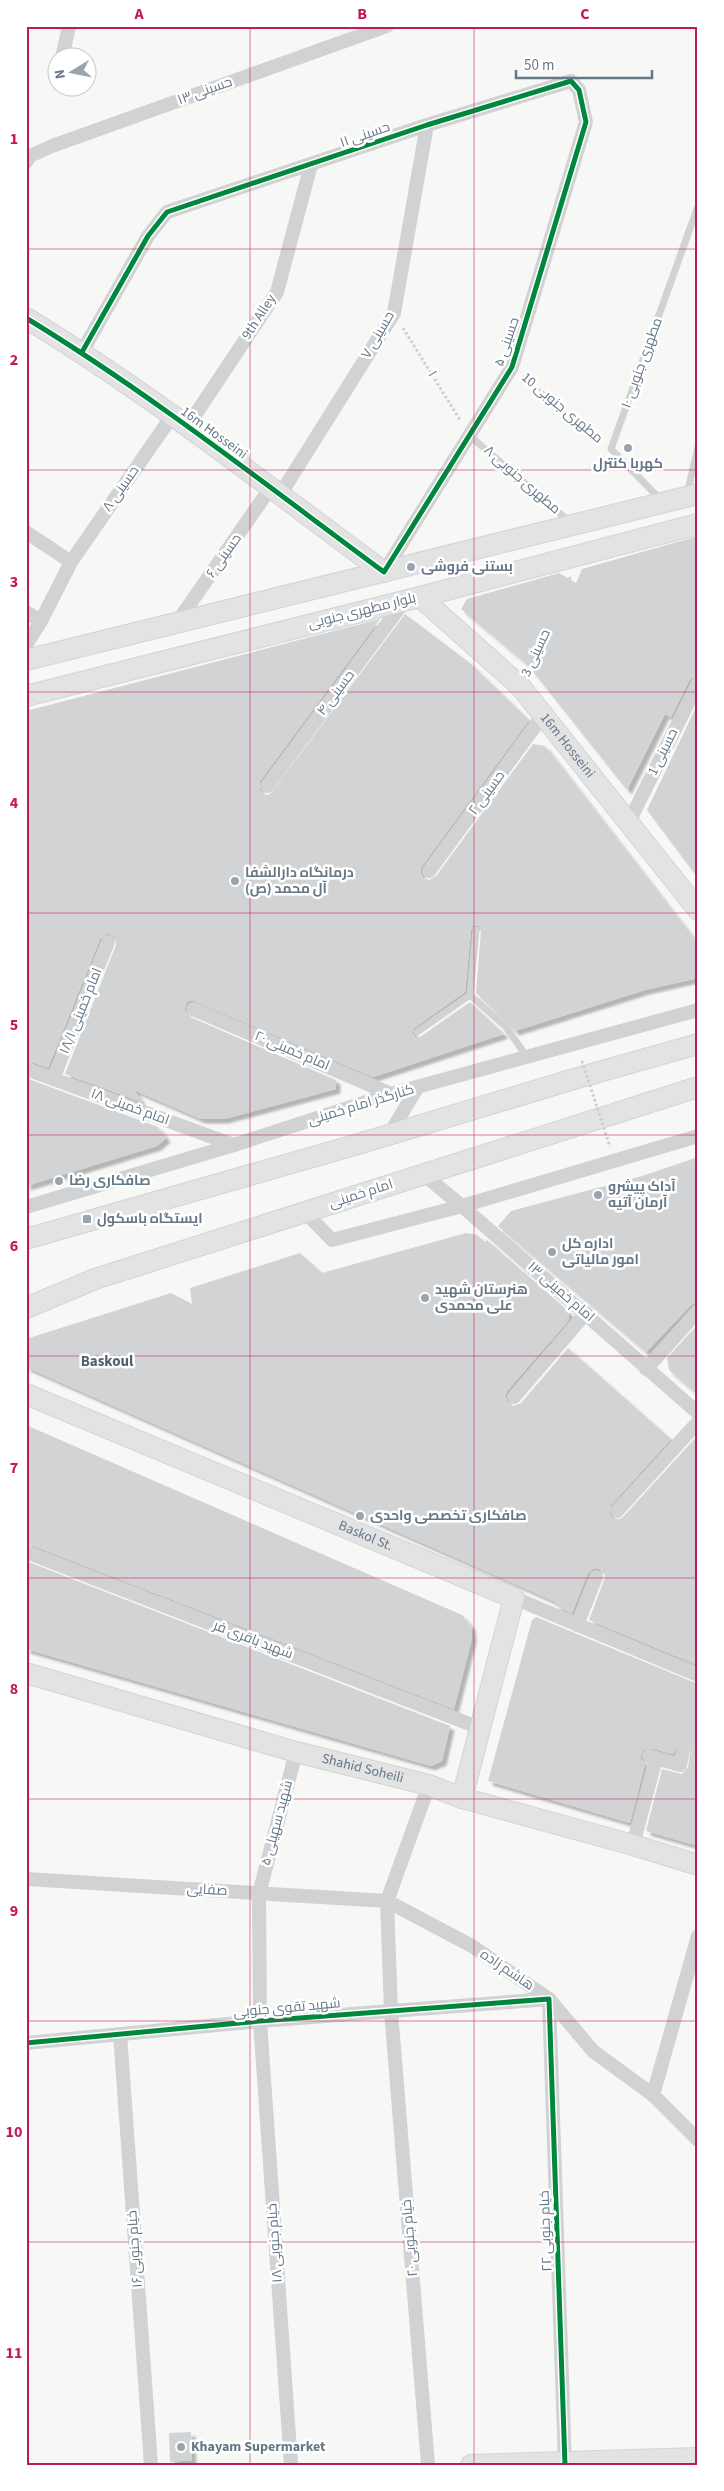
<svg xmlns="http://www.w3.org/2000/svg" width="724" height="2491" viewBox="0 0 724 2491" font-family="'Source Sans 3',Cairo,sans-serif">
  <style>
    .building { fill: #d2d3d4; filter: url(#shadow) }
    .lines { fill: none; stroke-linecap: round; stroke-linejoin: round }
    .secondary-casing { stroke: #d2d4d6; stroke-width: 22 }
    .path { stroke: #cdcfd0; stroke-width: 3; stroke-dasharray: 2.5 2.5; stroke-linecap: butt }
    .lane { stroke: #d1d2d3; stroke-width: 7 }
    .street { stroke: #d1d2d3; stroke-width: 14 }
    .secondary { stroke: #e3e3e4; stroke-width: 20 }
    .path-bridge { stroke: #cdcfd0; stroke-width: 3; stroke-dasharray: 2.5 2.5; stroke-linecap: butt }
    .cycleway-casing { stroke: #fff; stroke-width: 8 }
    .cycleway { stroke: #00873e; stroke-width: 5 }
    .grid { fill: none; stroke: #c2185b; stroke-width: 1; stroke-opacity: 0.55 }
    .poi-dot { fill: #99a4ae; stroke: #fff; stroke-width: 2 }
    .labels { text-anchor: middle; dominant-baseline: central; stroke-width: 5; stroke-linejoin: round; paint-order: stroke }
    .street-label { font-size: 14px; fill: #667888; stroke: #fff }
    .poi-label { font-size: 14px; font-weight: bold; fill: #667888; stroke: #fff; text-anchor: start }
    .neighbourhood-label { font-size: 15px; font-weight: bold; fill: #54616d; stroke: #fff }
    .neatline { fill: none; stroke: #c2185b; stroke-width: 2 }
    .grid-label { font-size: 16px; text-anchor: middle; font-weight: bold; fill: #c2185b }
  </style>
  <defs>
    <filter id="shadow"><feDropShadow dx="4.5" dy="4.5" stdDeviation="1" flood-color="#0004"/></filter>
  </defs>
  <rect width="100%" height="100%" fill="#f7f7f6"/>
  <g class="building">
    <polygon points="698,536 698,674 690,679 671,717 665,714 627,790 527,664 461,609 467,599 559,573 576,583 582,569"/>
    <polygon points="405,614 471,664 529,720 422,866 420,871 423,878 429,880 436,876 533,744 545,746 698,944 698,978 645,990 515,1031 476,993 481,930 479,926 474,925 471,930 465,992 414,1028 412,1033 415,1037 420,1037 470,1002 504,1034 373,1077 192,1000 187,1002 184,1010 190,1017 336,1080 336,1089 224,1119 201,1119 134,1090 142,1102 65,1074 116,945 115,937 107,933 100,939 48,1068 26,1060 26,711 380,619 260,781 259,790 266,795 270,794"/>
    <polygon points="698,703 698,878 647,810"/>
    <polygon points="26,1078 158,1127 166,1138 157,1146 26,1186"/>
    <polygon points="698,1157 698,1302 691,1305 646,1352 498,1226 511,1211 642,1176"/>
    <polygon points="466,1233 477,1235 485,1242 487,1240 569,1312 568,1321 507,1391 505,1396 508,1403 513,1406 521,1403 568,1348 671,1439 611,1505 609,1513 612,1518 619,1519 623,1517 698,1435 698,1665 589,1620 604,1580 605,1575 600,1569 594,1568 588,1573 572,1613 554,1605 558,1603 26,1367 26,1339 171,1293 192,1304 190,1288 300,1253 322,1273"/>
    <polygon points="698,1324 698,1395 669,1370 667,1358"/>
    <polygon points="26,1425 462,1615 471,1626 472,1638 454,1709 26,1543"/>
    <polygon points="26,1561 450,1726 442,1761 431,1766 26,1649"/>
    <polygon points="536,1617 698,1684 698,1846 646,1831 662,1769 682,1774 688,1767 690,1753 684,1747 676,1749 673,1754 651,1748 643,1750 640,1758 645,1764 630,1823 488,1781 532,1620"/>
    <polygon points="191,2432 192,2460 170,2462 169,2433"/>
  </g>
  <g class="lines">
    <g class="secondary-casing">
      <g id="secondary">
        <path d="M26,318C151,394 266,485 384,572"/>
        <path id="s1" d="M420,597L520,686L698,910"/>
        <polyline points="26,660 698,494"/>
        <polyline points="26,696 420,597 698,524"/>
        <polyline points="26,1239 355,1145 574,1079 698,1044"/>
        <polyline points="26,1308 95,1279 698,1087"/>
        <path id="s2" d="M26,1394L514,1598L462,1798"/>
        <path id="s3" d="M26,1673L296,1752L429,1785L462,1798L633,1845L698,1865"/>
        <polyline points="471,2465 698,2458"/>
      </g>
    </g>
    <g class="path">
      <polyline points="403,328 460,420"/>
      <polyline points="523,376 601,441"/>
      <polyline points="528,670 571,576"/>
    </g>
    <g class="lane">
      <polyline points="470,436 570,522"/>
      <polyline points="687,494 698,447"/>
      <polyline points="661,500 611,449 698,206"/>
      <polyline points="470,995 476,930"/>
      <polyline points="417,1032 470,995 506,1027 527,1057"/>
    </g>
    <g class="street">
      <polyline points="62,58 69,26"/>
      <polyline points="26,162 30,156 52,146 387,26"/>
      <polyline points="82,352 148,236 167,212 427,125 571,81 579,90 586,122 512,367 384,572"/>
      <polyline points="187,427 277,292 311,165"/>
      <polyline points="280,495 394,313 427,125"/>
      <polyline points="26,532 71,562"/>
      <polyline points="26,612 41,621"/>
      <polyline points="176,624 271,487"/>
      <polyline points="26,645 41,621 71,562 172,416"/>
      <polyline points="267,786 405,600"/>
      <polyline points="629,822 698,683"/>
      <polyline points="429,871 544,714"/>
      <polyline points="193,1009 391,1094"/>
      <polyline points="26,1069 234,1145"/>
      <polyline points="53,1079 108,942"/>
      <polyline points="389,1135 417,1088"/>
      <polyline points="423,1174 462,1206 698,1413"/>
      <polyline points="26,1207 234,1145 391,1094 698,1010"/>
      <polyline points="305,1212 332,1240 462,1206 698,1136"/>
      <polyline points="646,1369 698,1311"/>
      <polyline points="514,1397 586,1313"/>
      <polyline points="617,1511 698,1422"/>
      <polyline points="26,1552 480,1728"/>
      <polyline points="514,1598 698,1675"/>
      <polyline points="577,1625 596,1577"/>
      <polyline points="649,1756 680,1765 682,1755"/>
      <polyline points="633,1845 656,1758"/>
      <polyline points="26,1879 387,1901 472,1946 549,1999 593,2051 653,2095 698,2140"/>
      <polyline points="120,2034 151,2465"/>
      <polyline points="26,2043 260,2021 549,1999 565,2465"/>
      <polyline points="653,2095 698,1936"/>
      <polyline points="291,2465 260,2021 259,1894 296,1752"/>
      <polyline points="428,2465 391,2011 387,1901 429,1785"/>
    </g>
    <use href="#secondary" class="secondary"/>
    <polyline class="path-bridge" points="582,1061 610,1147"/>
    <g class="cycleway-casing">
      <g id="cycleway">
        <path d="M26,318C151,394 266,485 384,572L512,367L586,122L579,90L571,81L427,125L167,212L148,236L82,352"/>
        <polyline points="26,2043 260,2021 549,1999 565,2465"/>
      </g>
    </g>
    <use href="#cycleway" class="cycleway"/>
  </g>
  <path class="grid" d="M250,26V2465M474,26V2465M26,249H698M26,470H698M26,692H698M26,913H698M26,1135H698M26,1356H698M26,1578H698M26,1799H698M26,2021H698M26,2242H698"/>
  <g class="poi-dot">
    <circle cx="628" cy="448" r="5"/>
    <circle cx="411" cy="567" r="5"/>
    <circle cx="235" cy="881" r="5"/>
    <circle cx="59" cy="1181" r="5"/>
    <circle cx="598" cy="1195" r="5"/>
    <rect x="82" y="1214" width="10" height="10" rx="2.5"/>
    <circle cx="552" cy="1252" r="5"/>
    <circle cx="425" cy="1298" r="5"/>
    <circle cx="360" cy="1516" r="5"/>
    <circle cx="181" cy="2447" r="5"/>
  </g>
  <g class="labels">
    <g class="street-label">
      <text transform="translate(205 91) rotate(-20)">حسینی ۱۳</text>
      <text transform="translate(365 135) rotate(-19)">حسینی ۱۱</text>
      <text transform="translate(259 317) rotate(-57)">9th Alley</text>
      <text transform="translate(378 335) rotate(-60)">حسینی ۷</text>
      <text transform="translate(507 342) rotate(-71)">حسینی ۵</text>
      <text transform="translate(642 363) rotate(-70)">مطهری جنوبی ۱۰</text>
      <text transform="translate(432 374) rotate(58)">۱</text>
      <text transform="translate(562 408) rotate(40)">مطهری جنوبی 10</text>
      <text transform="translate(214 433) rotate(36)">16m Hosseini</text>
      <text transform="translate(522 480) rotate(41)">مطهری جنوبی ۸</text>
      <text transform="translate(121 489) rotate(-55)">حسینی ۸</text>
      <text transform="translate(224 556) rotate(-55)">حسینی ۶</text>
      <text transform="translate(362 611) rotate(-14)">بلوار مطهری جنوبی</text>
      <text transform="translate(536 653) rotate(-65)">حسینی 3</text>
      <text transform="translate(336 693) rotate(-53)">حسینی ۴</text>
      <text stroke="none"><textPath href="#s1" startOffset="210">16m Hosseini</textPath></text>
      <text transform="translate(663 752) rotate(-64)">حسینی 1</text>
      <text transform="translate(487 793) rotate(-54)">حسینی ۲</text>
      <text transform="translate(81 1011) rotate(-68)">امام خمینی ۱۸/۱</text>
      <text transform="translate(292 1051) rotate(23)">امام خمینی ۲۰</text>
      <text transform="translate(361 1105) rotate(-17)">کنارگذر امام خمینی</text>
      <text transform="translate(130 1107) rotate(20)">امام خمینی ۱۸</text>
      <text transform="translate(361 1194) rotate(-18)">امام خمینی</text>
      <text transform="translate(561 1292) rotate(41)">امام خمینی ۱۳</text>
      <text stroke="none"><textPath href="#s2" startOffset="368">Baskol St.</textPath></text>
      <text transform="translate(253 1640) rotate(21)">شهید باقری فر</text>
      <text stroke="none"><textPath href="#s3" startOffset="350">Shahid Soheili</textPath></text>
      <text transform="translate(277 1823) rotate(-75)">شهید سهیلی ۵</text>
      <text transform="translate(207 1890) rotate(3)">صفایی</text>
      <text transform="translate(507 1970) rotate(34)">هاشم زاده</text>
      <text transform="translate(287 2008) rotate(-5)">شهید تقوی جنوبی</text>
      <text transform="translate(546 2231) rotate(-92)">خیام جنوبی ۲۲</text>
      <text transform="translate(410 2238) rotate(-95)">خیام جنوبی ۲۰</text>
      <text transform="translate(275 2243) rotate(-94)">خیام جنوبی ۱۸</text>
      <text transform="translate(135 2249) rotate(-94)">خیام جنوبی ۱۶</text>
    </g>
    <g class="poi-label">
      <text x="628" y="464" text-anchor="middle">کهربا کنترل</text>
      <text x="421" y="567">بستنی فروشی</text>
      <text x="245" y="873">درمانگاه دارالشفا<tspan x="245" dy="16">آل محمد (ص)</tspan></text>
      <text x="69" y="1181">صافکاری رضا</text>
      <text x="608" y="1187">آداک پیشرو<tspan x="608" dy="16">آرمان آتیه</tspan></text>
      <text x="97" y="1219">ایستگاه باسکول</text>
      <text x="562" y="1244">اداره کل<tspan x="562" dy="16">امور مالیاتی</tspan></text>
      <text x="435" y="1290">هنرستان شهید<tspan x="435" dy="16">علی محمدی</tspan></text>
      <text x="370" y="1516">صافکاری تخصصی واحدی</text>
      <text x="191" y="2447">Khayam Supermarket</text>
    </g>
    <g class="neighbourhood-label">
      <text x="107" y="1361">Baskoul</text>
    </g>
  </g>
  <rect width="724" height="2491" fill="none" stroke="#ffffff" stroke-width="55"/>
  <g transform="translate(72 72) rotate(260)"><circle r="24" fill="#ffffff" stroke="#c2c9cf"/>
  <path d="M0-4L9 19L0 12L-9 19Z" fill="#99a4ae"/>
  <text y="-8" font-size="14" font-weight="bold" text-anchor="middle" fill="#667888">N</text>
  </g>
  <path d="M516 70v8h136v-8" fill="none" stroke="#667888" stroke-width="2.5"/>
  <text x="524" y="70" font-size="15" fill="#667888" stroke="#ffffff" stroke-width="4" paint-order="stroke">50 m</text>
  <rect x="28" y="28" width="668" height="2436" class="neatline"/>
  <g class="grid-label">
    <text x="139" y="19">A</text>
    <text x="362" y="19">B</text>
    <text x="585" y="19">C</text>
    <text x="14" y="144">1</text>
    <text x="14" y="365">2</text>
    <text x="14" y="587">3</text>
    <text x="14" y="808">4</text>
    <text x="14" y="1030">5</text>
    <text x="14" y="1251">6</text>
    <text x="14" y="1473">7</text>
    <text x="14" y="1694">8</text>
    <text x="14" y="1916">9</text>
    <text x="14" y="2137">10</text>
    <text x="14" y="2358">11</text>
  </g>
</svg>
